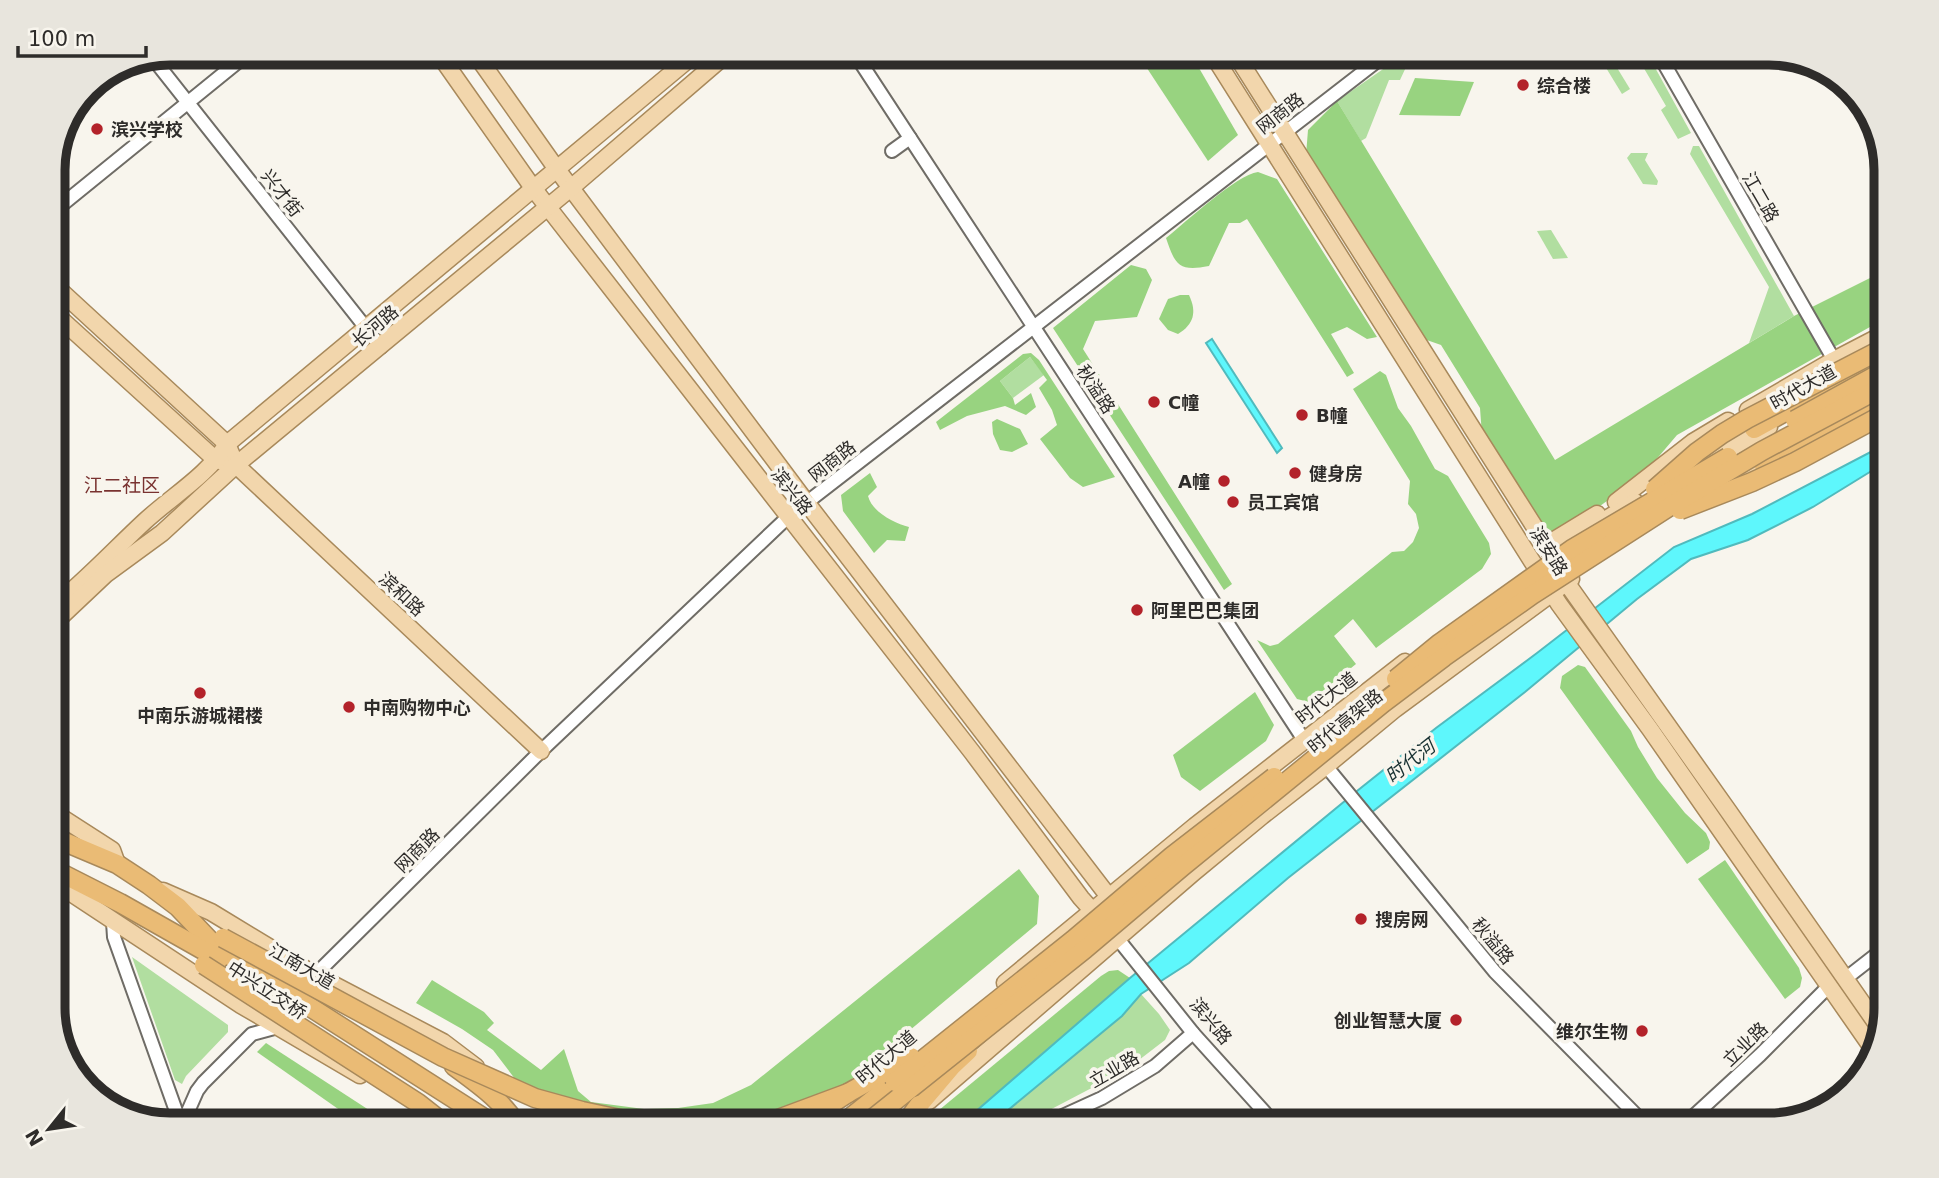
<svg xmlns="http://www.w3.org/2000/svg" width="1939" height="1178" viewBox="0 0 1939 1178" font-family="'DejaVu Sans','Noto Sans SC',sans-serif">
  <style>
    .green { fill: #b1dea0 }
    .forest { fill: #98d380 }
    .water { fill: #5ef7fc; stroke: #50babd; stroke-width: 2 }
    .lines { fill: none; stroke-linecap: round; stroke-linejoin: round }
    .minor-casing { stroke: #6f6c66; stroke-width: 16 }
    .major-casing { stroke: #a8895b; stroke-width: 19 }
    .highway-casing { stroke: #a8895b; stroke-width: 21 }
    .minor { stroke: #fff; stroke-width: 12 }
    .major { stroke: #f2d6ac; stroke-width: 16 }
    .highway { stroke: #eabb75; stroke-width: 18 }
    .highway-bridge-casing { stroke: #a8895b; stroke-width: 21; stroke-linecap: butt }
    .highway-bridge { stroke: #eabb75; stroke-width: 18 }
    .poi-dot { fill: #b3222a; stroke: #f8f5ed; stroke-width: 2.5 }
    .labels { text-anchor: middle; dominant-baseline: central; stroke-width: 7; stroke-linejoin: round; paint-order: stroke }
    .poi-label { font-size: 18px; font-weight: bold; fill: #2e2c2a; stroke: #f8f5ed; text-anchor: start }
    .street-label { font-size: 18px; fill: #2e2c2a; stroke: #f8f5ed }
    .neighbourhood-label { font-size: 19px; fill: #793230; stroke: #f8f5ed }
    .water-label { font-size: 19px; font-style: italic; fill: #183132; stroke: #f8f5ed }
    .rim { fill: none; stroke: #2e2c2a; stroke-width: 9 }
  </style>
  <rect width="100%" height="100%" fill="#f8f5ed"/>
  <g class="green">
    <polygon points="1597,53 1608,53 1630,89 1622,94"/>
    <polygon points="1635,53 1647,53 1691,133 1678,139 1661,110 1666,106"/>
    <polygon points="1389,65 1407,65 1400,80 1389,80 1366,138 1361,141 1337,101"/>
    <polygon points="1693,146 1699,146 1794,316 1749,343 1769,287 1690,154"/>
    <polygon points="1631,153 1648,153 1645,160 1658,181 1657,185 1643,184 1627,158"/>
    <polygon points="1551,230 1568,258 1553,259 1537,231"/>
    <polygon points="1030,357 1044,375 1013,398 1000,381"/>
    <polygon points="132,957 228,1025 228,1032 186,1076 182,1084 175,1080"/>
    <polygon points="1141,994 1159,1014 1170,1030 1165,1040 1126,1070 1021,1125 990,1125 1122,1016"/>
  </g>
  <g class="forest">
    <polygon points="1139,56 1192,56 1238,135 1208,161"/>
    <polygon points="1415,78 1474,82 1460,116 1399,115"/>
    <polygon points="1337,101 1555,460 1794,316 1886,270 1886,318 1677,435 1643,475 1557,537 1537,519 1482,435 1480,408 1441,345 1421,338 1306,155 1308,130"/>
    <path d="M1258,172L1277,179L1377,337L1367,339L1347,327L1331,334L1354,373L1347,377L1247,219L1240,223H1229L1209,266C1179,272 1175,265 1166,238C1186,222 1236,175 1258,172Z"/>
    <polygon points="1131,265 1146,269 1152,280 1137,317 1095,321 1083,349 1232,584 1224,590 1053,328"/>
    <path d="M1180,295H1189C1197,312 1194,324 1178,334L1168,330L1159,319L1168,299Z"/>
    <polygon points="1031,353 1039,360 1115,477 1083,487 1070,478 1040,439 1057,425 1052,410 1039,388 1047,380 1030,357 1000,381 1013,398 1015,405 1031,393 1036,407 1026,415 1005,406 967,416 940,430 936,422 1023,354"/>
    <polygon points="1380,371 1386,375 1398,408 1411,426 1435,469 1448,476 1489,543 1491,554 1482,569 1376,648 1353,619 1334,636 1356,664 1309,702 1297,699 1257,640 1270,646 1278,644 1392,552 1404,551 1413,542 1419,528 1416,514 1408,504 1410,481 1353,389"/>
    <polygon points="997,419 1020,429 1028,444 1012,452 1000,450 993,434 992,422"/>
    <path d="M870,473L877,487L868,496C872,512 894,523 909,527L905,541L887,540L874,553L843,511L841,495Z"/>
    <polygon points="1578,665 1585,667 1631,731 1638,747 1657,778 1685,813 1706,833 1710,842 1709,849 1687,864 1560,688 1562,676"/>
    <polygon points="1255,692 1274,725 1266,741 1200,791 1181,777 1173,755"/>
    <polygon points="1725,860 1799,968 1802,978 1800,987 1785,999 1698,879"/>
    <polygon points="1019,869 1039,896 1037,924 855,1076 808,1125 556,1125 547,1121 493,1050 462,1029 416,1003 432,980 484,1012 494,1023 487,1030 541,1070 564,1049 578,1091 591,1102 644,1109 678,1108 713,1103 751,1085"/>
    <polygon points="1118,970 1130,978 960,1125 921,1125 1101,976 1109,971"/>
    <polygon points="266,1043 392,1125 361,1125 257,1052"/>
  </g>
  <g class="water">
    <polygon points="1212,339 1282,448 1277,453 1206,343"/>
    <polygon points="1886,444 1886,462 1813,507 1748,540 1691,559 1637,599 1525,692 1288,878 1189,963 1141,994 1122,1016 990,1125 960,1125 1130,978 1357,791 1436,728 1537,653 1674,547 1752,514"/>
  </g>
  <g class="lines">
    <g class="minor-casing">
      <g id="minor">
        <polyline points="1658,53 1834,360"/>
        <polyline points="857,57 1304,740"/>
        <polyline points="155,61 381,347"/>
        <polyline points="892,151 910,138"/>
        <polyline points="53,212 239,61"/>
        <polyline points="1326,766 1495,972 1646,1125"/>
        <polyline points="113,922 114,937 181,1125"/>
        <polyline points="1118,939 1193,1033 1276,1125"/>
        <polyline points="315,975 541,751 788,517 1385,55"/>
        <polyline points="1845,979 1886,947"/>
        <polyline points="182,1125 197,1091 203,1083 252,1034 278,1027"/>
        <polyline points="1045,1125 1056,1119 1102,1098 1155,1066 1193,1033"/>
        <polyline points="1684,1125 1760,1055 1829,986"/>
      </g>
    </g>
    <g class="major-casing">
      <g id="major">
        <polyline points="1213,55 1559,604 1650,729 1875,1052"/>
        <polyline points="1236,55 1546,545 1566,582 1729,812 1881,1030"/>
        <polyline points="479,59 556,168 806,502 1109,897 1111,907"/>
        <polyline points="443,60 533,188 972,752 1081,898 1098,917"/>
        <polyline points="53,284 227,444 236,465 541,751"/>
        <polyline points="53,312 216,460 224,462"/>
        <polyline points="1748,410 1834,360 1886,333"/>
        <polyline points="1712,459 1769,427"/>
        <polyline points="1723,480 1749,473 1764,466"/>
        <polyline points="1616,502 1693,442 1728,421"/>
        <polyline points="1591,528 1635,502"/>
        <polyline points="1546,545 1597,514"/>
        <path d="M53,607C85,581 114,550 144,522C172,496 207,476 227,444L690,58"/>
        <polyline points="53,624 106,574 162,533 236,465 572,187 722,58"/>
        <polyline points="53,812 112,850 117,864"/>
        <polyline points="53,881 241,1005 360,1075"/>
        <polyline points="163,891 211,912 315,975 443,1042 476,1067"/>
        <polyline points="1005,983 1195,826 1405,662"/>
        <polyline points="929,1101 1193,873 1262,816 1326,766 1395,709 1571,579"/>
      </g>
    </g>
    <g class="highway-casing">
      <g id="highway">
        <polyline points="1754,429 1886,356"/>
        <polyline points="1764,466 1886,400"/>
        <polyline points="53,837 117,864 149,885 178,907 216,947 495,1125"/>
        <polyline points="53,869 120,903 219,959"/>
        <path d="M454,1066C478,1084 502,1100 517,1125"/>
        <polyline points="919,1105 952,1066 968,1051"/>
        <polyline points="747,1125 770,1122 848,1093"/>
        <polyline points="799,1125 848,1093 880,1075"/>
        <polyline points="841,1125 895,1082"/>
      </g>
    </g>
    <use href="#minor" class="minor"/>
    <use href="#major" class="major"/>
    <use href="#highway" class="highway"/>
    <g class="highway-bridge-casing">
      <g id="highway-bridge">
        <polyline points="1795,420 1886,370"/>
        <polyline points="1655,489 1697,452 1722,434 1747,419 1886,347"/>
        <polyline points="1680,510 1752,482 1795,462 1886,413"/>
        <polyline points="1396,679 1440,643 1572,549 1728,457"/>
        <polyline points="223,938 443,1057 535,1098 582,1111 629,1121 665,1125"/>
        <polyline points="204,965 418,1103 446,1125"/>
        <polyline points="880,1075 911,1057"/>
        <polyline points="895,1082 1073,940 1172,856 1274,777"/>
        <polyline points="866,1124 1085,949 1182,867 1383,703 1444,657 1532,595 1672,505 1762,451 1886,385"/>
        <polyline points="904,1125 919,1105"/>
      </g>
    </g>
    <use href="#highway-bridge" class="highway-bridge"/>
  </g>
  <g class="poi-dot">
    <circle cx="1523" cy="85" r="7"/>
    <circle cx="97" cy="129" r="7"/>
    <circle cx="1154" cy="402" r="7"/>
    <circle cx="1302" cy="415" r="7"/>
    <circle cx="1295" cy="473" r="7"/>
    <circle cx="1224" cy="481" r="7"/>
    <circle cx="1233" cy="502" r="7"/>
    <circle cx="1137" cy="610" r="7"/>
    <circle cx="200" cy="693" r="7"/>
    <circle cx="349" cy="707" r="7"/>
    <circle cx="1361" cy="919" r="7"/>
    <circle cx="1456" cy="1020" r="7"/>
    <circle cx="1642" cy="1031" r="7"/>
  </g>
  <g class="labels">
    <g class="poi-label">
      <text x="1537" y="85">综合楼</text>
      <text x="111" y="129">滨兴学校</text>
      <text x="1168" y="402">C幢</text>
      <text x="1316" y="415">B幢</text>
      <text x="1309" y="473">健身房</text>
      <text x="1210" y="481" text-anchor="end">A幢</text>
      <text x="1247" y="502">员工宾馆</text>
      <text x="1151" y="610">阿里巴巴集团</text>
      <text x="363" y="707">中南购物中心</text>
      <text x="200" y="715" text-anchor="middle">中南乐游城裙楼</text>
      <text x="1375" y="919">搜房网</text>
      <text x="1442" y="1020" text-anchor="end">创业智慧大厦</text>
      <text x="1628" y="1031" text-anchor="end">维尔生物</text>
    </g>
    <g class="street-label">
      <text transform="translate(1280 113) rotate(-38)">网商路</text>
      <text transform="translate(282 193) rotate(52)">兴才街</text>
      <text transform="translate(1761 197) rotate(60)">江二路</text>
      <text transform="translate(375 326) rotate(-40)">长河路</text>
      <text transform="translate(1803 387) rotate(-29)">时代大道</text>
      <text transform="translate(1096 389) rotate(57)">秋溢路</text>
      <text transform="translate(832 461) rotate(-38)">网商路</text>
      <text transform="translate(792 491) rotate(52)">滨兴路</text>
      <text transform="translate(1549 551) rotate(58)">滨安路</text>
      <text transform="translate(402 594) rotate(43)">滨和路</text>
      <text transform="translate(1326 698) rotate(-38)">时代大道</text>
      <text transform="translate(1345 721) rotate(-39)">时代高架路</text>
      <text transform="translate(417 850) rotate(-45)">网商路</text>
      <text transform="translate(1493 941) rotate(50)">秋溢路</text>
      <text transform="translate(302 966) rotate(30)">江南大道</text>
      <text transform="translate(267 990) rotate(33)">中兴立交桥</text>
      <text transform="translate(1211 1021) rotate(50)">滨兴路</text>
      <text transform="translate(1745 1044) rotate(-44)">立业路</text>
      <text transform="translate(886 1057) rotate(-40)">时代大道</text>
      <text transform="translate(1114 1069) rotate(-30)">立业路</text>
    </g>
    <g class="neighbourhood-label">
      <text x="122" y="485">江二社区</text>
    </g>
    <g class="water-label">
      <text transform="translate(1410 761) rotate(-38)">时代河</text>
    </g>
  </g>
  <path d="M0 0H1939V1178H0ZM170 65H1769A105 105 0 0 1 1874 170V1008A105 105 0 0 1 1769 1113H170A105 105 0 0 1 65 1008V170A105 105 0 0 1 170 65Z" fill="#e8e5dd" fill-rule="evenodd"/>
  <path class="rim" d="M170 65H1769A105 105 0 0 1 1874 170V1008A105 105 0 0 1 1769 1113H170A105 105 0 0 1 65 1008V170A105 105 0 0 1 170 65Z"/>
  <g transform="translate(49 1129) rotate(240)" stroke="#f8f5ed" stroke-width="5" paint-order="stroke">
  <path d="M0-5L12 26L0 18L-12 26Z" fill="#2e2c2a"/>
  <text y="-10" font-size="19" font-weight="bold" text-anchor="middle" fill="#2e2c2a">N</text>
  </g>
  <path d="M18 46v10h128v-10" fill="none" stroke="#2e2c2a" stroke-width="3.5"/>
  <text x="28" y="46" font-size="21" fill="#2e2c2a" stroke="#f8f5ed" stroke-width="5" paint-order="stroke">100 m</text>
</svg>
